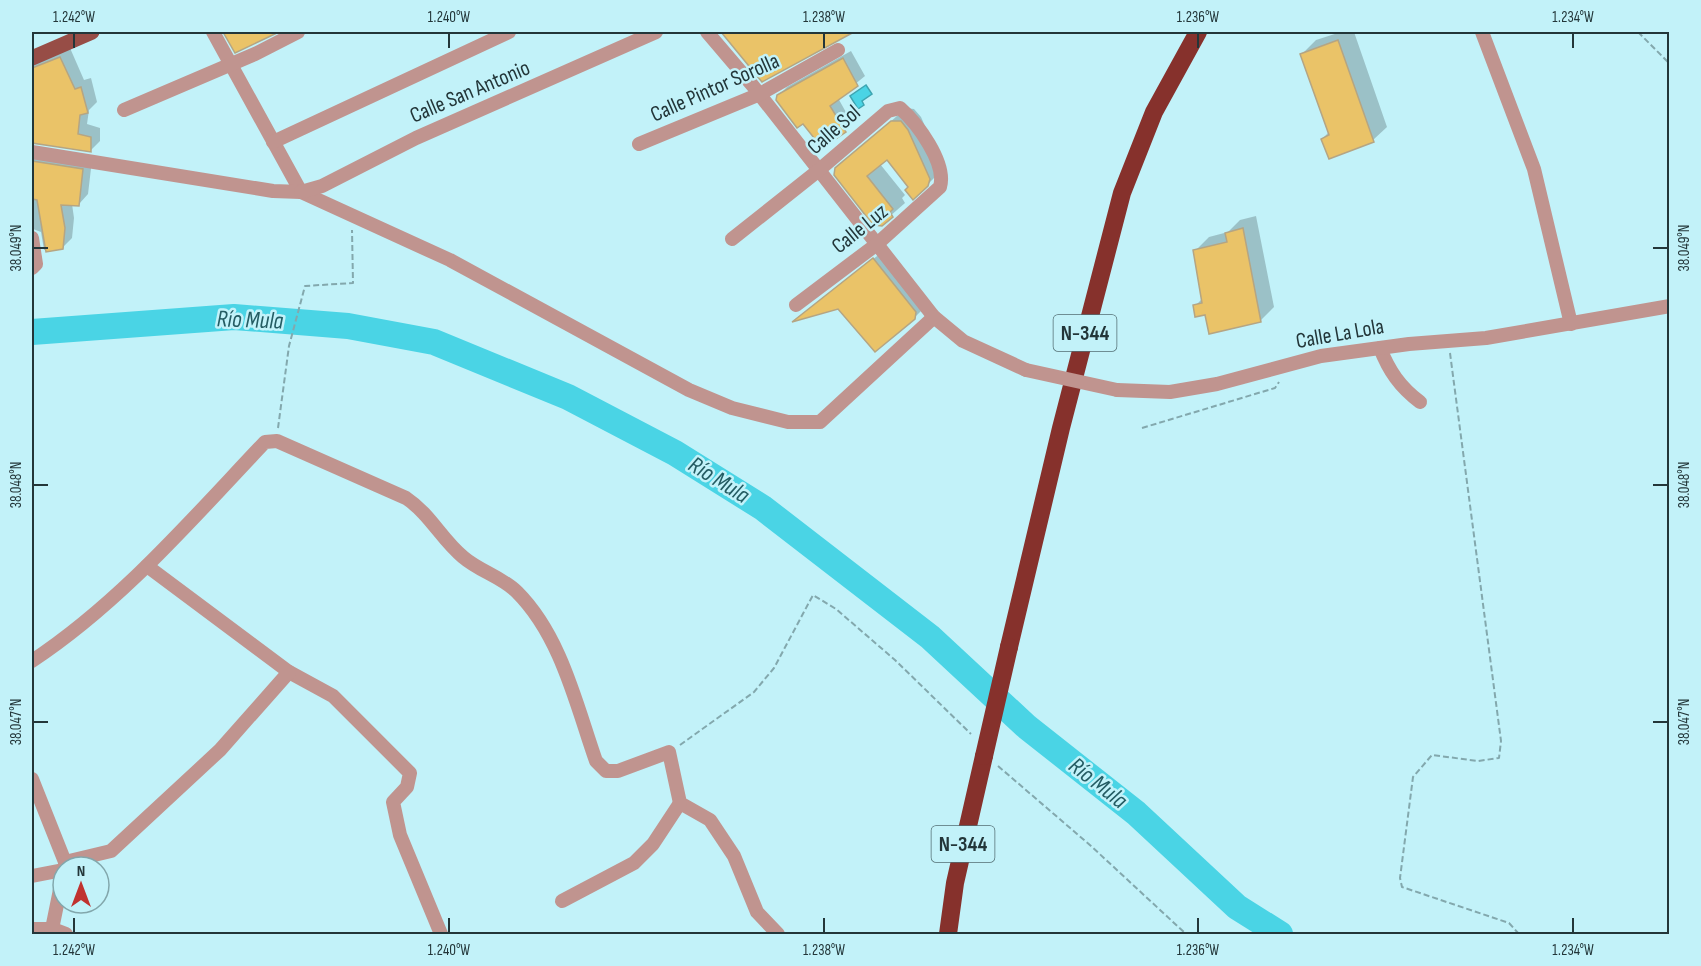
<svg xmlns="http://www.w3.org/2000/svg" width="1701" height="966" viewBox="0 0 1701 966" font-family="'Sofia Sans Condensed',sans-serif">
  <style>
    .water { fill: #4ad4e5; stroke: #3ea5b1; stroke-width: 1.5 }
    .shadow { fill: #0003 }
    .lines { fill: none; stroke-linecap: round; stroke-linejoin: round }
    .river { stroke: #4ad4e5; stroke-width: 26 }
    .building { fill: #eac368; stroke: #b5a583; stroke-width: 1.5 }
    .path { stroke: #83a8ad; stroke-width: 2; stroke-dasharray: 6 3; stroke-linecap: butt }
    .street { stroke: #c0948f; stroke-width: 14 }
    .primary { stroke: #974d46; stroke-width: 15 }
    .highway { stroke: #86312c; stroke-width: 18 }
    .street-bridge { stroke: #c0948f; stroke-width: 14 }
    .highway-bridge { stroke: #86312c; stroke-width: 18 }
    .ticks { fill: none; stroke: #233639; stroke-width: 2 }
    .labels { text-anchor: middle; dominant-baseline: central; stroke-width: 5; stroke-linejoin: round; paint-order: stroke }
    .shield { fill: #c2f2f9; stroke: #536e73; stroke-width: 1.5 }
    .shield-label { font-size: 21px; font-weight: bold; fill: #233639 }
    .street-label { font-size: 22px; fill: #233639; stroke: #c2f2f9 }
    .water-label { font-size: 24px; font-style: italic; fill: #245c63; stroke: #c2f2f9 }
    .neatline { fill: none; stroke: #233639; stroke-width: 2 }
    .ticks-label { font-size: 15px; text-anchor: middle; fill: #233639 }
  </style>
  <rect width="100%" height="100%" fill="#c2f2f9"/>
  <polygon class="water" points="866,85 872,94 862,101 864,105 858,109 850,96"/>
  <g class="shadow">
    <polygon points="224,32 275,32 235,51"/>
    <polygon points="723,32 848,32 763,81"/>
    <polygon points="1341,32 1354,32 1387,127 1373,140 1322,139 1329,132 1302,54 1316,40"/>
    <polygon points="70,48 84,80 91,78 97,102 89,110 87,124 100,128 100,141 90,151 33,142 35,149 92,160 88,194 79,204 72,204 74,218 72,238 62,248 44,250 41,232 33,229 36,250 32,254 32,62"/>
    <polygon points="851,51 865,76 838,98 852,123 845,131 803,122 778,96 787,87"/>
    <polygon points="906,108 914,109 921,117 942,165 940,172 927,185 910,187 887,158 880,164 905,195 902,198 905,203 881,224 837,169"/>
    <polygon points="1256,216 1274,307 1260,321 1206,313 1195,306 1203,298 1195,251 1209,237 1228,232 1240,220"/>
    <polygon points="881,253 921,311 914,318 839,307 801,315"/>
  </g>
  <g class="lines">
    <polyline class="river" points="32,332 234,317 348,326 434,342 568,397 675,453 763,508 930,637 1027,727 1136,813 1237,907 1280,934"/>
  </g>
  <g class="building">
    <polygon points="223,32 279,32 235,53"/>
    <polygon points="721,32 854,32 762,82"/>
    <polygon points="1338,40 1374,142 1329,159 1321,139 1329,135 1300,54"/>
    <polygon points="60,57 75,89 81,87 88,113 80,115 78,134 91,137 91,152 32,143 32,68"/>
    <polygon points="843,58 858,86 830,106 846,132 822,148 803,124 797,128 776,100 777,95"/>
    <polygon points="891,121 901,121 908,130 930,179 928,186 913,200 905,190 908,187 887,160 867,176 893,209 890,212 893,217 882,226 873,225 834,175 835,168"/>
    <polygon points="32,161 83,169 79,206 61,205 65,228 63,249 46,252 37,200 32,199"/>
    <polygon points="1243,228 1261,322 1209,334 1205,315 1195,317 1193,305 1202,303 1193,250 1227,242 1225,233"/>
    <polygon points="873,258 916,312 915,319 875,352 838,309 792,322"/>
  </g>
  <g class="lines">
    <g class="path">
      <polyline points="1638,32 1670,64"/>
      <polyline points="1450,353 1501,741 1499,758 1478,761 1432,755 1413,777 1400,878 1402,887 1509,923 1519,934"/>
      <polyline points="278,428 289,346 305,286 353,283 352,230"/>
      <polyline points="1142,428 1275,388 1279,382"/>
      <polyline points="680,745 754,692 774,668 813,595 836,609 895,660 971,734"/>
      <polyline points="998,766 1091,846 1186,934"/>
    </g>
    <g class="street">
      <polyline points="213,32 301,192"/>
      <polyline points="707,32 753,86 934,317 963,341 1026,370"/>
      <polyline points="1482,32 1534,169 1571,324"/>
      <polyline points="124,110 255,54 298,32"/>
      <polyline points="273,142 509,32"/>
      <polyline points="639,144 760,94 838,50"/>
      <polyline points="32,152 273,191 301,192 450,260 689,390 732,408 788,422 820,422 934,317"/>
      <polyline points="301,192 322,186 416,138 656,32"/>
      <polyline points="32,238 36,264 32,268"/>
      <path d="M732,239L819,170L888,111L900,108C917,123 947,163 940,187L877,244L796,305"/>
      <path d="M1380,348C1389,371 1400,387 1420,402"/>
      <polyline points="1117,390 1170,392 1217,384 1321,356 1409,344 1486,338 1670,306"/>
      <path d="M32,661C121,602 191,520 265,442L277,441L406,498C430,514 442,540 463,557C479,571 502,577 517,592C561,636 576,704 596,761L606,771H618L669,752L680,803L710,820L734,856L757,912L778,934"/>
      <polyline points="289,672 333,696 410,773 407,787 393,802 400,835 441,934"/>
      <polyline points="32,779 65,862"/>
      <polyline points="65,862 111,851 220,750 289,672 147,566"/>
      <polyline points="32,876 63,870"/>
      <polyline points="562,901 634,863 653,844 680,803"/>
      <polyline points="32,929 53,929 66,934"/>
      <polyline points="51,934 63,875"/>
    </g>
    <polyline class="primary" points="32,58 92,32"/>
    <g class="highway">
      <polyline points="1009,647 1061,428 1122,193 1154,112 1198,32"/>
      <polyline points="948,934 955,883 984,756"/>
    </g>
    <polyline class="street-bridge" points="1026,370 1117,390"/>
    <polyline class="highway-bridge" points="984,756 1009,647"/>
  </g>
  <path class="ticks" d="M74,33V48M449,33V48M824,33V48M1198,33V48M1573,33V48M33,248H48M1653,248H1668M33,485H48M1653,485H1668M33,722H48M1653,722H1668M74,918V933M449,918V933M824,918V933M1198,918V933M1573,918V933"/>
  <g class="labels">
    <g class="shield">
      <rect x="1053.5" y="315" width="63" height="36" rx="4.5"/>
      <rect x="931.5" y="826" width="63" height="36" rx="4.5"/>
    </g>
    <g class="shield-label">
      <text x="1085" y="333">N-344</text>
      <text x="963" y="844">N-344</text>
    </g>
    <g class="street-label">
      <text transform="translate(715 88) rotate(-24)">Calle Pintor Sorolla</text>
      <text transform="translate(470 92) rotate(-23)">Calle San Antonio</text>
      <text transform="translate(834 130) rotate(-41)">Calle Sol</text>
      <text transform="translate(860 229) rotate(-39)">Calle Luz</text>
      <text transform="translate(1340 334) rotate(-10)">Calle La Lola</text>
    </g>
    <g class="water-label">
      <text transform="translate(250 320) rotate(2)">Río Mula</text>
      <text transform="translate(719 480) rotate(32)">Río Mula</text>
      <text transform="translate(1098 783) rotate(38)">Río Mula</text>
    </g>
  </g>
  <rect width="1701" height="966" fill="none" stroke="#c2f2f9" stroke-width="66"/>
  <g transform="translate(81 885)"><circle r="28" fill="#c2f2f9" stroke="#82a7ac" stroke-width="1.5"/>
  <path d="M0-4.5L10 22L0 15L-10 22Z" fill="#c0322f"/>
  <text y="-9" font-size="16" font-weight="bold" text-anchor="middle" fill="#233639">N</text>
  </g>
  <rect x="33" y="33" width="1635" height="900" class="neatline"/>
  <g class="ticks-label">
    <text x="74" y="22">1.242°W</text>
    <text x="449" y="22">1.240°W</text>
    <text x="824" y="22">1.238°W</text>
    <text x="1198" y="22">1.236°W</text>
    <text x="1573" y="22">1.234°W</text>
    <text transform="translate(16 248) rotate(-90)" y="5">38.049°N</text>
    <text transform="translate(1684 248) rotate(-90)" y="5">38.049°N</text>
    <text transform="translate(16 485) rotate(-90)" y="5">38.048°N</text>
    <text transform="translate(1684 485) rotate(-90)" y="5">38.048°N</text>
    <text transform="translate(16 722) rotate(-90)" y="5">38.047°N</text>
    <text transform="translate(1684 722) rotate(-90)" y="5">38.047°N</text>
    <text x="74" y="955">1.242°W</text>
    <text x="449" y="955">1.240°W</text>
    <text x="824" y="955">1.238°W</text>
    <text x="1198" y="955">1.236°W</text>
    <text x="1573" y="955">1.234°W</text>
  </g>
</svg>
